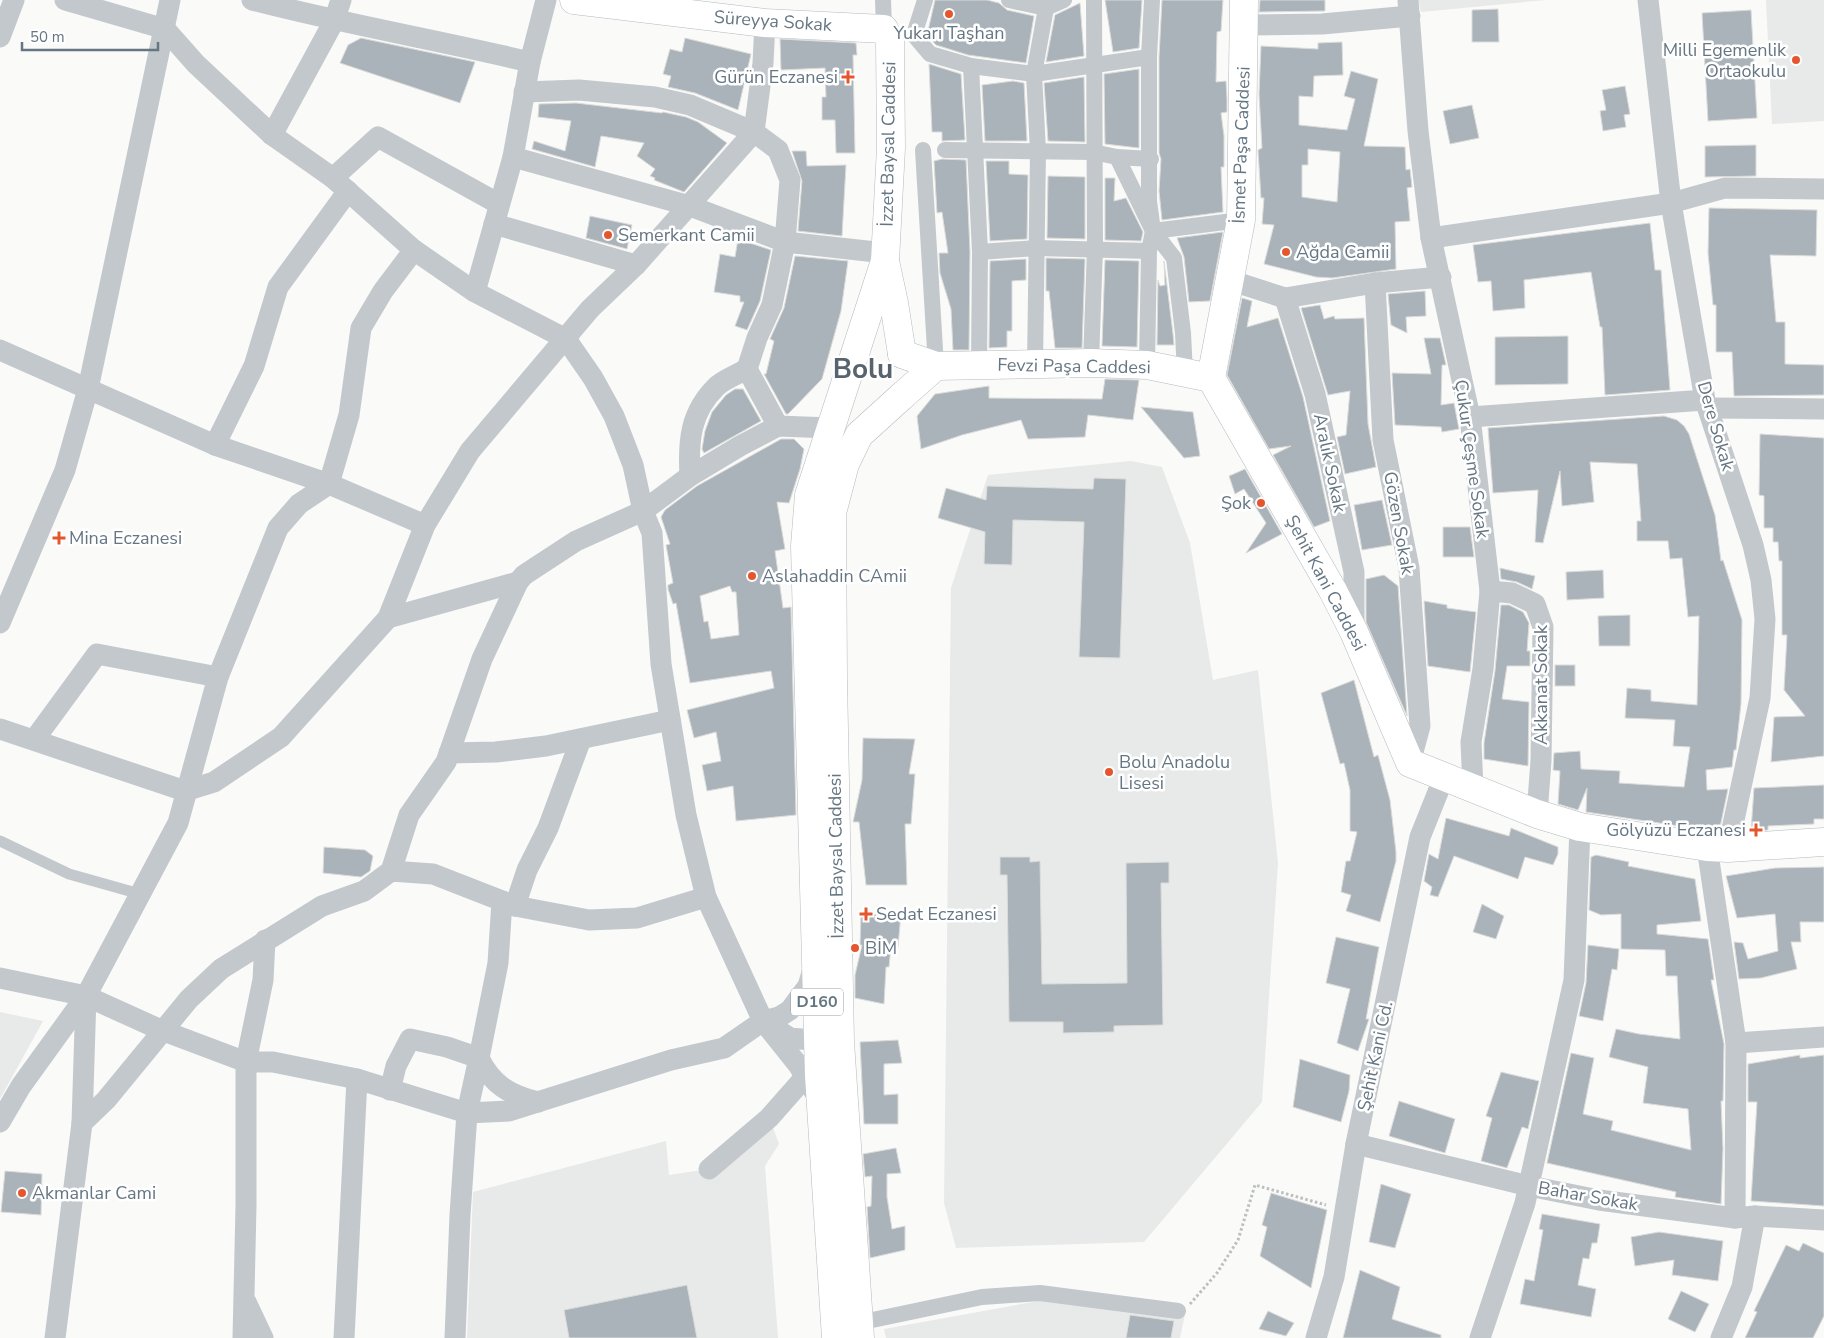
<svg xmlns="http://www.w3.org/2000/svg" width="1824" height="1338" viewBox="0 0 1824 1338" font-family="'Nunito Sans',sans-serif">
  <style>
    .built { fill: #e8e9e9 }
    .building { fill: #aab3b9; stroke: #dcdcda; fill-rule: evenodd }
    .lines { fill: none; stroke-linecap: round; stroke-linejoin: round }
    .secondary-casing { stroke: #b3babf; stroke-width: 29 }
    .primary-casing { stroke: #b5babe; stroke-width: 29 }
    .path { stroke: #bbbfc2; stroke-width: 3; stroke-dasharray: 2.5 2.5; stroke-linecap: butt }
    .service { stroke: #c3c8cc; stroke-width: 11 }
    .pedestrian { stroke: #c3c8cc; stroke-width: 16 }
    .minor { stroke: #c3c8cc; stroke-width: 21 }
    .secondary { stroke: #fff; stroke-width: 28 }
    .primary { stroke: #fff; stroke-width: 28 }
    .poi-dot { fill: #e4572e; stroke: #fff; stroke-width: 2 }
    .labels { text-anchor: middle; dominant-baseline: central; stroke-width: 5; stroke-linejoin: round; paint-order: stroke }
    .shield { fill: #fff; stroke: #939fa8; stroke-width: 1 }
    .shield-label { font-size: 16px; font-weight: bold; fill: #657683 }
    .street-label { font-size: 18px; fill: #657683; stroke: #fff }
    .poi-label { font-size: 18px; fill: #657683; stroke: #fff; text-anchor: start }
    .town-label { font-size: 28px; font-weight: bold; fill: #57646e; stroke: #fff }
  </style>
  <rect width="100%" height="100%" fill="#fafaf8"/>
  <g class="built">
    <polygon points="1418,0 1546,0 1421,12"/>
    <polygon points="1766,0 1824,0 1824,121 1772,124"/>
    <polygon points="1131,461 1162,467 1190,543 1213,680 1258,670 1278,863 1262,1102 1144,1242 956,1248 944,1203 951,588 988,475"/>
    <polygon points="0,1012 43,1021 0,1099"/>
    <polygon points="769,1117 779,1144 765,1166 778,1338 467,1338 473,1192 666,1141 669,1175 709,1169"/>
    <polygon points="1044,1300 1185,1314 1180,1338 886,1338 884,1329"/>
  </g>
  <g class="building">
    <polygon points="935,0 987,0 999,3 1007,10 1034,16 1026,63 968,55 936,45 927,35"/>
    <polygon points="1105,0 1142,0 1139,48 1113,52"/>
    <polygon points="1162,0 1223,0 1221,31 1217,32 1216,82 1226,81 1227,99 1227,112 1221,113 1224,136 1224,167 1221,167 1223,212 1162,220 1159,191 1161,159 1159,153 1159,57"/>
    <polygon points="1260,0 1325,0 1325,11 1259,12"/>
    <polygon points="1080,3 1084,56 1046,62 1055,15"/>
    <polygon points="1498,9 1499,42 1472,42 1472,10"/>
    <polygon points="1751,10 1757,118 1708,121 1702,13"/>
    <polygon points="361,38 475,62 460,103 340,63 348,45"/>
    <polygon points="685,38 751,54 738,110 695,93 668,87 671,76 663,74 670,49 682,52"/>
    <polygon points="780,39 856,43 857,55 853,55 855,153 836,153 835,120 822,120 822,97 826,97 825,68 781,70"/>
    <path d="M1342,42L1343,75L1314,76L1313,97L1299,96V125L1347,130L1355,99L1344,96L1351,71L1378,79L1364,146L1405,147L1406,170L1410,169L1412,187L1407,188L1410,221L1395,222L1396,269L1332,278L1316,277L1264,264L1274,225L1262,224L1264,198H1261L1258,150L1262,148L1259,94L1261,46L1318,49V43ZM1308,149L1340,152L1337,202L1302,197V165H1308Z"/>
    <polygon points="929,64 961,74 965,140 942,141 942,132 932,132"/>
    <polygon points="1139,69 1139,148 1105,144 1104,74"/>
    <polygon points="1084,77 1085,142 1048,141 1044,83"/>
    <polygon points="1013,81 1024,83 1027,141 985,141 982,85"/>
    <polygon points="1625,86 1630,114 1624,115 1626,127 1603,131 1600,111 1606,110 1602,90"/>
    <polygon points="576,103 662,113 663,112 686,117 698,122 727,143 684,192 654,180 655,178 650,176 655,169 637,156 644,143 601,136 595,167 532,149 534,141 565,151 571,121 538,117 539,104"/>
    <polygon points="1472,105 1479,138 1450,144 1443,111"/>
    <polygon points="1756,145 1756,176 1705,177 1705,146"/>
    <polygon points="792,151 806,151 807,166 846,165 842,236 798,231 802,181"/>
    <polygon points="942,159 966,160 970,252 969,350 953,350 951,309 940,273 939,253 948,253 942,212 937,213 934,161"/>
    <polygon points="986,161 1009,161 1009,174 1028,175 1027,239 990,241"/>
    <polygon points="1048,176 1085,177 1085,239 1047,238"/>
    <polygon points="1105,178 1115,178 1114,201 1126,198 1143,232 1141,241 1105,240"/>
    <polygon points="1709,208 1817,210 1816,256 1770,255 1776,322 1785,322 1785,364 1824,365 1824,395 1734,396 1732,352 1716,352 1716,305 1713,305 1708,253"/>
    <polygon points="590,216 632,225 627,249 586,238"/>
    <polygon points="1650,223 1655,270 1661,270 1670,390 1605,395 1602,327 1600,327 1591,272 1524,280 1525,308 1493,311 1491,281 1478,282 1473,245"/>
    <polygon points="1223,232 1210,301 1189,302 1184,257 1177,238"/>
    <polygon points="738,239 771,250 760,301 747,330 735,326 744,302 740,302 740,296 714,292 720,254 735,257"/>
    <polygon points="795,256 848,261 841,311 822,379 788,414 786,414 764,374 766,374 774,341 770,339 784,308"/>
    <polygon points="1046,258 1085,259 1082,348 1055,348 1049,291 1046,291"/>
    <polygon points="1026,259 1026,280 1012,281 1012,331 1007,331 1007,347 989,348 990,261"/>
    <polygon points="1105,260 1139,261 1137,347 1102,346"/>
    <polygon points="1164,261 1173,334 1174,345 1157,345 1158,280 1160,286 1165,285"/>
    <polygon points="1425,291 1426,316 1406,317 1407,333 1391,325 1388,294"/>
    <polygon points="1242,298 1252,301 1247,327 1278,318 1303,397 1330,521 1314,527 1273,455 1291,446 1269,449 1227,375"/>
    <polygon points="1320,305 1324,319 1334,316 1335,319 1364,318 1368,424 1376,467 1345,474 1337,437 1346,435 1350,391 1328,395 1301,308"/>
    <polygon points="1568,336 1568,384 1495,385 1495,337"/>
    <polygon points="1424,338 1440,338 1446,365 1442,365 1441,405 1454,403 1459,429 1442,432 1441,427 1395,425 1392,373 1431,374"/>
    <polygon points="1105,379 1139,380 1133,420 1088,415 1085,437 1028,439 1021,420 962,435 921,449 917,416 935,394 989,386 989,398 1102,399"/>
    <polygon points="735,389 743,389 761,421 704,453 702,449 705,431 712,412 726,395"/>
    <polygon points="1141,407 1193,412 1200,456 1184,458"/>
    <polygon points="1664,416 1677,420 1684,426 1689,434 1715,515 1721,561 1723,560 1742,620 1741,704 1736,750 1734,750 1732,767 1706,770 1707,790 1728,789 1719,832 1586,812 1587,788 1578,810 1558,804 1560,771 1553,770 1554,753 1580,751 1581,769 1620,771 1619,783 1684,787 1690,747 1673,746 1675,720 1625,718 1627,688 1651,690 1651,701 1697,705 1699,616 1688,617 1682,558 1670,559 1668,541 1637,541 1637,521 1641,521 1637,464 1590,462 1594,502 1562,506 1560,471 1543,543 1535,542 1538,490 1493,493 1488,428"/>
    <polygon points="1760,434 1824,438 1824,756 1771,762 1774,717 1805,716 1784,690 1787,635 1782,635 1782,561 1779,561 1778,542 1773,542 1773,528 1764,528 1764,496 1759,495"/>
    <path d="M781,439H794L804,449L800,469L789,503L777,502L785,549L775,551L783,608L791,607L796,815L736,821L733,786L707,791L702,765L721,761L716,732L694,738L687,710L774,688L771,671L690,683L676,603L673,604L668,589V585L673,583L666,545L670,544L661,517L665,510L697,486ZM730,586L732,592H736L739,635L711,639L708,621L704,622L700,596Z"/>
    <polygon points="1245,469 1282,534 1246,553 1266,523 1244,489 1235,494 1229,476"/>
    <polygon points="1094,478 1126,479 1120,658 1079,657 1084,522 1013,520 1012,565 984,564 985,532 938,518 946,488 986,500 987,486 1093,489"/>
    <polygon points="1382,500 1392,545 1362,550 1354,505"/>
    <polygon points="1443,527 1470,527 1474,557 1443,557"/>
    <polygon points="1500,568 1535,576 1532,589 1517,582 1501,579"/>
    <polygon points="1603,570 1604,598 1567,600 1566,572"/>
    <polygon points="1384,575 1398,586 1407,716 1366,622 1366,579"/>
    <polygon points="1424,601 1447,605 1447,608 1476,612 1470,672 1428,666"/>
    <polygon points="1501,605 1509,605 1523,612 1529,623 1527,651 1530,651 1530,666 1507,666 1502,699 1529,702 1528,766 1484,759 1484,743 1495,671"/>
    <polygon points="1630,615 1630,646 1599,646 1598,616"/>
    <rect x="1555" y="665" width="20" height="21"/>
    <polygon points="1354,680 1374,757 1378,755 1390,800 1396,852 1396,861 1380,922 1346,911 1351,895 1341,892 1346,861 1350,861 1357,832 1350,831 1350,790 1344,763 1340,764 1321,693"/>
    <polygon points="863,738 915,739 909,774 915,774 911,824 905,824 907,885 866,885 859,822 853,822 862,780"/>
    <polygon points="1824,785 1824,819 1814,819 1814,824 1768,826 1768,830 1751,831 1754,788"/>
    <polygon points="1446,818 1509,836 1511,828 1558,847 1558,854 1553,865 1525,857 1518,879 1454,856 1438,897 1430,895 1432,887 1424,881 1429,854 1438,859"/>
    <polygon points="324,847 365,850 373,856 370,871 361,877 323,873"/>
    <polygon points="1596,855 1629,862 1628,866 1695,879 1701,921 1657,925 1657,934 1708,939 1714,980 1711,980 1724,1044 1723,1101 1721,1101 1723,1149 1721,1204 1675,1197 1676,1192 1547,1163 1571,1053 1594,1058 1583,1114 1613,1121 1611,1130 1691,1150 1688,1109 1643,1103 1648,1067 1609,1057 1616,1029 1639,1034 1680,1039 1677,976 1666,976 1665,950 1621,949 1621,914 1601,915 1589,910 1591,857"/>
    <polygon points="1000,857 1030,857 1030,862 1040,861 1042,984 1127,983 1126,863 1169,862 1169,883 1161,883 1163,1025 1114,1026 1114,1032 1063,1033 1063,1022 1009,1022 1007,875 1000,875"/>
    <polygon points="1824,867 1824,922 1800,922 1801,942 1791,942 1797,969 1761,978 1739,979 1734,942 1743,943 1748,959 1778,951 1775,914 1737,918 1726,876 1775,868"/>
    <polygon points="1482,904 1504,916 1496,939 1473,932"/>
    <polygon points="901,913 898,947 891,946 889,967 886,967 884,1004 855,998 855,975 862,945 860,945 861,915"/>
    <polygon points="1336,937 1379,947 1366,1019 1369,1019 1358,1051 1337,1043 1350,989 1326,983"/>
    <polygon points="1588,945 1619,949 1617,970 1612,969 1603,1021 1579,1016 1586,983"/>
    <polygon points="898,1040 902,1063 884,1064 884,1095 898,1094 898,1124 864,1124 860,1042"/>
    <polygon points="1800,1055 1800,1058 1824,1055 1824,1206 1751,1201 1757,1102 1748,1102 1748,1064"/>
    <polygon points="1300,1059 1350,1075 1349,1091 1341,1122 1293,1107"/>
    <polygon points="1501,1072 1539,1081 1528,1129 1522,1127 1507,1168 1481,1161 1492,1118 1486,1116"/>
    <polygon points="1399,1101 1455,1119 1445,1153 1389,1136"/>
    <polygon points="896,1148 901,1173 887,1174 887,1197 892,1229 905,1226 905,1250 870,1258 867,1207 871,1206 872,1176 865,1177 863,1154"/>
    <polygon points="5,1171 42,1174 41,1215 1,1212"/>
    <polygon points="1381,1184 1411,1194 1395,1248 1369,1242"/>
    <polygon points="1271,1193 1327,1210 1311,1288 1260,1256 1267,1227 1262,1225"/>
    <polygon points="1542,1214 1600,1224 1597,1243 1592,1243 1589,1259 1583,1258 1578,1285 1596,1289 1591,1317 1520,1304 1525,1279 1534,1281 1543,1230 1539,1229"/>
    <polygon points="1659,1232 1723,1241 1718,1281 1672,1275 1674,1260 1635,1266 1631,1237"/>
    <polygon points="1803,1243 1824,1253 1824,1316 1813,1338 1745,1338 1757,1312 1754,1311 1786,1245 1799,1251"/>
    <polygon points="1360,1270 1400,1287 1392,1319 1441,1335 1441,1338 1343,1338"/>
    <polygon points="687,1285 697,1338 569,1338 564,1310"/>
    <polygon points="1681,1291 1709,1304 1695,1332 1668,1319"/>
    <polygon points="1268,1311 1294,1323 1286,1336 1259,1329"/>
    <polygon points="1130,1315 1174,1321 1171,1338 1126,1338"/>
  </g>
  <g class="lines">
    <g class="secondary-casing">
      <g id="secondary">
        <polyline points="902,354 936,366 1091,363 1147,365 1211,378"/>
        <polyline points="1211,378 1332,589 1354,632 1410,763 1537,814 1580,827 1707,847 1728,848 1824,842"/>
        <polyline points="1211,378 1241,220 1244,0"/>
        <polyline points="902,396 936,366"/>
      </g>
    </g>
    <g class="primary-casing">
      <g id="primary">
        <polyline points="574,0 765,23 884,29 890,41 891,148 885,261 894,303 902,354"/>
        <polyline points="836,1338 819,1075 805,546 809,495 885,261"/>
        <polyline points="860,1338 840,1042 833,678 832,513 845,464 859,435 902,396"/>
      </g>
    </g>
    <polyline class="path" points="1190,1304 1217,1273 1238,1240 1255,1185 1326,1205"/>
    <polyline class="service" points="0,841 69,874 140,894"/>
    <g class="pedestrian">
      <polyline points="883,0 884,29"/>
      <polyline points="925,0 914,35 930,54 971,66 980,252 979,364"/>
      <polyline points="1009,0 1046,8 1064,0"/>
      <polyline points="971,66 1034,74 1149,57"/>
      <polyline points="923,150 936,366"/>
      <polyline points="945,150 1093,152 1117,157 1151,159"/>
      <polyline points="1117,157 1153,231 1174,258 1183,333 1185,373"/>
      <polyline points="1153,231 1241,220"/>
      <polyline points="980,252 1037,248 1149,251"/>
      <polyline points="1091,363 1095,248 1094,0"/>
      <polyline points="1035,365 1038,151 1034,74 1046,8"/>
      <polyline points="1147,365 1149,251 1153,231 1149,201 1149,57 1152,0"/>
      <polyline points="858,1323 982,1297 1040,1293 1178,1311"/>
    </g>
    <g class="minor">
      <polyline points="65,0 165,29 196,64 272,135 333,178 414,250 475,292 566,339 593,378 614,416 633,465 643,511 652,533 661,664 686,815 706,897 763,1021 799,1066 820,1101"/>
      <path d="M252,0C344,24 437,40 530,62"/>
      <polyline points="1408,0 1418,131 1431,238 1470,417 1490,591 1483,669 1471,742 1473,788"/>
      <polyline points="1648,0 1671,203 1705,400 1753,545 1761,580 1765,619 1760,698 1728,848"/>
      <polyline points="1244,25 1322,24 1410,16"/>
      <polyline points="0,37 14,0"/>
      <polyline points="524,92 579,90 655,97 690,105 754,132 778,150 790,180 785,242 772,305 757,338 747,369"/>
      <polyline points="272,135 334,21 341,0"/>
      <polyline points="513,157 690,206 785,242 885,253"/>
      <polyline points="333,178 378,137 499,204"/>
      <polyline points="494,224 636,265"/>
      <polyline points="1431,238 1671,203 1725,188 1824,189"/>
      <polyline points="1229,280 1285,298 1375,283 1441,277"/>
      <polyline points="1375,283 1383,440 1409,568 1420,726 1410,763"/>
      <polyline points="475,292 513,157 530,62 546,0"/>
      <polyline points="1285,298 1315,394 1354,572 1354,632"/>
      <polyline points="0,350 215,445 329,484 425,525"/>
      <polyline points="1708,408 1824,409"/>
      <polyline points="1470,417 1705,400"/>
      <polyline points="215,445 254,366 278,287 348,191"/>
      <path d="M690,476C688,441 690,412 717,386C725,379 738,374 747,369L778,426"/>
      <polyline points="1490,591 1512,593 1535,604 1543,627 1541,761 1537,814"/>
      <polyline points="388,618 518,582 524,575 576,541 643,511 690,476 740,446 778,426 831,428"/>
      <polyline points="0,623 65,470 88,389 170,0"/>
      <polyline points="0,729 185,791 214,782 281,737 388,618 425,525 470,451 590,309 636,265 754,132 763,63 765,23"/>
      <polyline points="34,740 97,654 218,677"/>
      <polyline points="449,753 496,752 546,746 670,720"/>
      <polyline points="1707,847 1736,1043 1735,1218"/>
      <polyline points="391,871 409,815 446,762 482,659 518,582"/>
      <polyline points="515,906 527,870 548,828 581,739"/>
      <polyline points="0,978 86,996 161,1030 246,1062 273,1062 357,1079 467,1113 509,1111 671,1060 724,1048 763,1021 779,1017 790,1010 808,986 814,966"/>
      <polyline points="771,1026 790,1038 832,1042"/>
      <polyline points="1736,1043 1824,1037"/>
      <path d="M479,1058C492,1085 510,1095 538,1102"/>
      <polyline points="390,1090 396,1066 410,1039 447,1047 479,1058 498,963 502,901"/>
      <polyline points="0,1122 21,1086 86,996 178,823 218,677 278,528 299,504 329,484 349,415 361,328 383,291 414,250"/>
      <polyline points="82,1123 106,1100 189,999 221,969 322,906 364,891 391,871 433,874 515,906 589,920 637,918 706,897"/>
      <polyline points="1356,1144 1529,1186 1599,1200 1735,1218 1755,1216 1824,1220"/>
      <polyline points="709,1169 769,1118 806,1076"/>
      <polyline points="246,1302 263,1338"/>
      <polyline points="55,1338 82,1123 86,996"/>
      <polyline points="243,1338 246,1206 246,1062 263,980 265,940"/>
      <polyline points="344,1338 357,1079"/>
      <polyline points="455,1338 460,1215 467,1113 479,1058"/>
      <polyline points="1316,1338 1334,1277 1356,1144 1420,837 1444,777"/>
      <polyline points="1480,1338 1525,1203 1574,980 1580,827"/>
      <polyline points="1721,1338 1742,1287 1755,1216"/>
    </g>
    <use href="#secondary" class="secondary"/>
    <use href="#primary" class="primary"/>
  </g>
  <g class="poi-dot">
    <circle cx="949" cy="14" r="5"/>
    <circle cx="1796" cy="60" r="5"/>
    <path d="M845.5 69.5h5v5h5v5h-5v5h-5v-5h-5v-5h5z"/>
    <circle cx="608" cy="235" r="5"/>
    <circle cx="1286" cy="252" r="5"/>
    <circle cx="1261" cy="503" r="5"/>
    <path d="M56.5 530.5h5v5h5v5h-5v5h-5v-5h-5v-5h5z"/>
    <circle cx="752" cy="576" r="5"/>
    <circle cx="1109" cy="772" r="5"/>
    <path d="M1753.5 822.5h5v5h5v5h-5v5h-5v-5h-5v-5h5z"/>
    <path d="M863.5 906.5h5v5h5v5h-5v5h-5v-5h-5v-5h5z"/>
    <circle cx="855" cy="948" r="5"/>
    <circle cx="22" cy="1193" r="5"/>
  </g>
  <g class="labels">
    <rect class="shield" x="791" y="988.5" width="52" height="27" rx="4"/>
    <g class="shield-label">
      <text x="817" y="1002">D160</text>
    </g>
    <g class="street-label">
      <text transform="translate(773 21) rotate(4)">Süreyya Sokak</text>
      <text transform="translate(888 144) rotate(-89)">İzzet Baysal Caddesi</text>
      <text transform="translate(1241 145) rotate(-88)">İsmet Paşa Caddesi</text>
      <text transform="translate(1074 366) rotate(1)">Fevzi Paşa Caddesi</text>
      <text transform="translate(1716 426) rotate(74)">Dere Sokak</text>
      <text transform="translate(1472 459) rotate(82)">Çukur Çeşme Sokak</text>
      <text transform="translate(1330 463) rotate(78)">Aralık Sokak</text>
      <text transform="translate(1399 523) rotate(80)">Gözen Sokak</text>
      <text transform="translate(1326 583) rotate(62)">Şehit Kani Caddesi</text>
      <text transform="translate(1541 685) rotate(-90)">Akkanat Sokak</text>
      <text transform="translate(836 856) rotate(-91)">İzzet Baysal Caddesi</text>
      <text transform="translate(1375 1056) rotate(-78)">Şehit Kani Cd.</text>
      <text transform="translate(1588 1196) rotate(10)">Bahar Sokak</text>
    </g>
    <g class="poi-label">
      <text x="949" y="33" text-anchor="middle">Yukarı Taşhan</text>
      <text x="1786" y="50" text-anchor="end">Milli Egemenlik<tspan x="1786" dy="21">Ortaokulu</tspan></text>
      <text x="838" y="77" text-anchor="end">Gürün Eczanesi</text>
      <text x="618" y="235">Semerkant Camii</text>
      <text x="1296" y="252">Ağda Camii</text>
      <text x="1251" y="503" text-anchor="end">Şok</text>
      <text x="69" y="538">Mina Eczanesi</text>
      <text x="762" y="576">Aslahaddin CAmii</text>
      <text x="1119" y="762">Bolu Anadolu<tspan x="1119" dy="21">Lisesi</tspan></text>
      <text x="1746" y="830" text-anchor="end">Gölyüzü Eczanesi</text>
      <text x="876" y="914">Sedat Eczanesi</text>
      <text x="865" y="948">BİM</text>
      <text x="32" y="1193">Akmanlar Cami</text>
    </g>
    <g class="town-label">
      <text x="863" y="369">Bolu</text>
    </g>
  </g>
  <path d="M22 42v8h136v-8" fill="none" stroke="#657683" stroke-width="2.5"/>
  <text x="30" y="42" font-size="15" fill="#657683" stroke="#ffffff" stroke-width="4" paint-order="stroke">50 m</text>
</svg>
